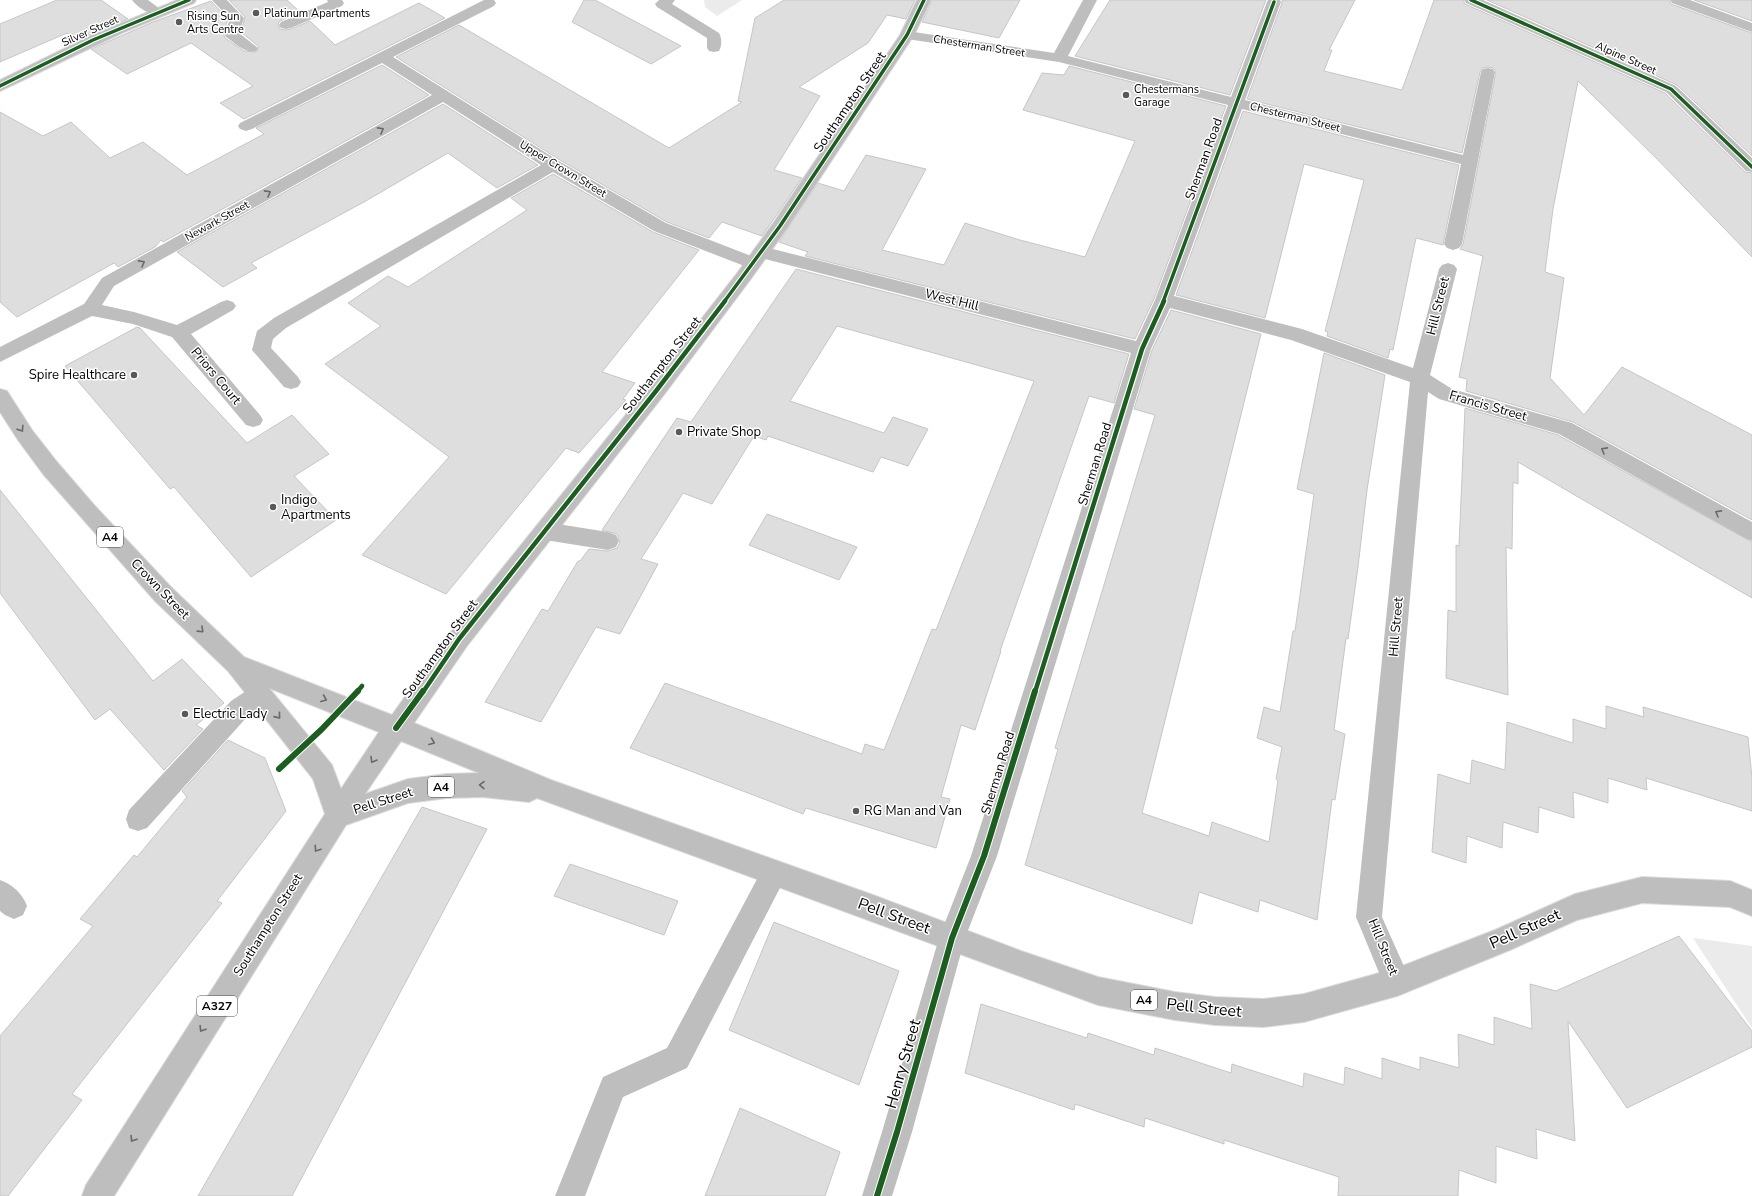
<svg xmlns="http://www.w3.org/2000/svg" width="1752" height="1196" viewBox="0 0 1752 1196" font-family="'Nunito Sans',sans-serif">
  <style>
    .green { fill: #ebebeb }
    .building { fill: #dedede; stroke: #c6c6c6 }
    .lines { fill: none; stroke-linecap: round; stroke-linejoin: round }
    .major-casing { stroke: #dbdbdb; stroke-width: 2 }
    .minor { fill: #bebebe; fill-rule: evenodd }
    .major { fill: #bebebe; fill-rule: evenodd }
    .cycleway-far2-casing { stroke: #fff; stroke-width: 5.5 }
    .cycleway-far1-casing { stroke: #fff; stroke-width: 7 }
    .cycleway-casing { stroke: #fff; stroke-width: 8 }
    .cycleway-far2 { stroke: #1b5e20; stroke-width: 3.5 }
    .cycleway-far1 { stroke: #1b5e20; stroke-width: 4.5 }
    .cycleway { stroke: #1b5e20; stroke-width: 6 }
    .oneway { stroke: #686868 }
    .poi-dot { fill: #595959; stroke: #fff; stroke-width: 1.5 }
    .labels { text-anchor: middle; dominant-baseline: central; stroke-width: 3; stroke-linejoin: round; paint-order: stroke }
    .far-poi-label { font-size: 11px; fill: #000; stroke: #fff; text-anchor: start }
    .far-street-label { font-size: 11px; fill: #000; stroke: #fff }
    .shield { fill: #fff; stroke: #4c4c4c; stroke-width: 1 }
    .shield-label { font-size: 12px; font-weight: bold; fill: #000 }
    .street-label { font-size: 13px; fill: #000; stroke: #fff }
    .poi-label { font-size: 13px; fill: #000; stroke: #fff; text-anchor: start }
    .near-street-label { font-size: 16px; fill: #000; stroke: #fff }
  </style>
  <rect width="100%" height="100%" fill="#fff"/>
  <g class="green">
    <polygon points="704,0 742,0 717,16 705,7"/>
    <polygon points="1693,938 1752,946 1752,1028"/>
  </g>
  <g class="building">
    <polygon points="57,0 101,0 128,19 78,40 67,33 0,62 0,24"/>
    <polygon points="229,0 287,0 300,12 280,21 278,24 280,29 286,30 291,29 310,21 335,45 419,3 445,18 244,119 220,103 253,86 191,43 127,74 91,49 153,22 211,1 228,19 223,33 225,38 244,51 256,52 259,47 241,32 245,17"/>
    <polygon points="584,0 595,0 681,46 651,64 572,22"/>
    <polygon points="784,0 915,0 906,19 887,15 868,43 799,87 820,96 774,170 802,178 762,236 722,222 709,238 667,222 560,160 396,57 459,25 669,148 742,102 738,101 755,18"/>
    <polygon points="932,0 1020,0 999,38 922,22"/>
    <polygon points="1110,0 1266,0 1230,95 1075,56"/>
    <polygon points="1282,0 1355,0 1329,50 1332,50 1324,71 1402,90 1434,0 1463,0 1465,4 1665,93 1745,172 1752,173 1752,257 1656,158 1578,81 1553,209 1545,272 1564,278 1550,378 1584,415 1622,367 1752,435 1752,520 1573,422 1466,391 1467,379 1459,377 1483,256 1460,249 1463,244 1496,71 1493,68 1488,67 1483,68 1480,72 1462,153 1247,99 1282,3"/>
    <polygon points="1487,0 1669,0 1671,4 1752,33 1752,156 1677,85"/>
    <polygon points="1694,0 1752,0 1752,21"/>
    <polygon points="382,65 429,95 163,242 161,240 155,247 118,267 114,263 17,317 0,302 0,112 43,136 71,122 110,158 143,142 187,175 264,134 256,128"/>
    <polygon points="1069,66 1226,106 1154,299 1135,339 805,256 808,252 779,242 818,183 844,191 866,155 926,169 882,250 944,265 965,223 1020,240 1085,257 1135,141 1023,110 1042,73 1064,75"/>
    <polygon points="443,104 538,165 497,188 448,153 364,202 251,263 257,268 223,287 177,252"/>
    <polygon points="1243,111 1459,165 1443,245 1416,238 1393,350 1390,349 1388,358 1327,336 1328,332 1325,331 1364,180 1304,164 1265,318 1176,295"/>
    <polygon points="553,174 653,232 699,250 602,372 635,383 623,399 626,400 579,453 566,448 446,594 362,555 449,457 325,364 381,326 348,303 388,276 408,287 527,210 511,198"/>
    <polygon points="796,269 1129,354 1114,403 1089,396 1000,651 1001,651 975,730 961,725 941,797 950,799 936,848 806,808 803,814 630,748 665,683 862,754 865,744 884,750 932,629 936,630 1034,381 837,326 790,401 884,433 893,417 928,429 908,466 881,457 873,472 768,436 766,440 754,436 712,504 683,493 641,559 658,564 620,634 596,627 541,722 485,702 542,609 548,611 578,561 580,561 589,549 608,551 617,548 620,542 617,534 602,530 677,418 691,422"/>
    <polygon points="1171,310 1261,334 1142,813 1209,836 1212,822 1269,842 1278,780 1276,779 1282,747 1257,738 1264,707 1280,712 1293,631 1295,631 1314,494 1297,489 1324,353 1385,375 1367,490 1358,567 1348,639 1346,638 1334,730 1345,734 1335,800 1332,799 1317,920 1260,900 1258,912 1199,892 1192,924 1025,865 1058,749 1055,748 1155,415 1134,409 1152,350"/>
    <polygon points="137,327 140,328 247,443 292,415 329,454 294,476 336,520 251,577 174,487 170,489 65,366"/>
    <polygon points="1465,408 1558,435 1752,542 1752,598 1518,462 1518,484 1513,482 1512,549 1506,547 1508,695 1446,678 1448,610 1456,612 1456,545 1459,546"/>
    <polygon points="0,490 153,681 182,659 224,703 196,725 203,729 164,770 110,709 95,720 0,593"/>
    <polygon points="767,514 857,547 839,580 749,545"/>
    <polygon points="1606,706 1644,717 1643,707 1748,737 1752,778 1752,811 1646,778 1647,790 1608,778 1608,803 1573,792 1574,818 1539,807 1538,833 1503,822 1502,848 1467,836 1466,863 1432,852 1438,774 1470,784 1472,760 1505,770 1507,722 1573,743 1573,719 1606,729"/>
    <polygon points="228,740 265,758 286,811 217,901 222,903 72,1094 82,1100 8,1196 0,1196 0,1036 93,926 80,919 134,855 137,857 187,797 182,791"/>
    <polygon points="422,807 487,829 292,1196 198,1196"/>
    <polygon points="570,864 678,901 664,935 554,896"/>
    <polygon points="774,922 899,971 859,1085 729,1030"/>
    <polygon points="1679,936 1752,1031 1752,1047 1627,1108 1568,1021 1575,1141 1536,1129 1537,1159 1496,1146 1496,1183 1459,1170 1458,1196 1338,1196 1339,1177 1224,1140 1224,1144 1145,1118 1144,1127 1075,1104 1074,1110 965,1073 981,1004 1087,1038 1088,1033 1154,1055 1155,1048 1231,1073 1232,1064 1303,1087 1304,1073 1344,1085 1345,1067 1382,1079 1382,1058 1420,1070 1420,1057 1459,1068 1458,1034 1494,1045 1494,1017 1532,1029 1530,984 1556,991"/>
    <polygon points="740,1108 840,1152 825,1196 705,1196"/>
  </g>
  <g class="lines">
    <g class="major-casing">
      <g id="major">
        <polygon points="177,0 196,0 194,3 122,33 0,91 0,80 88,37"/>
        <path d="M917,0H931L914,35L786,230L750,280L663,396L467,646L414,723L551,780L873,895L1021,951L1098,977L1175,992L1215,997L1263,999L1304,994L1397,968L1495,930L1575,894L1642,877L1730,881L1752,890V916L1730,907L1642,903L1577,920L1510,950L1397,996L1304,1022L1263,1027L1215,1025L1175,1020L1098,1005L537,798L529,802L483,797L447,798L408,803L346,825L114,1196H82L86,1185L325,814L313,779L228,671L155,601L43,474L18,440L0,412V389L7,391L32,430L57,462L95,506L171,587L244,657L392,715L451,632L649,386L738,272L774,222L900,35ZM269,688L379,732L341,789L332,765ZM401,741L479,773L447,774L408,779L365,794Z"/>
      </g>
    </g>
    <g class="minor">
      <path d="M132,0H148L164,12L162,15C152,17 138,8 132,0Z"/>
      <path d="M212,0H227L244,18L239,33L258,48L256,51C245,54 235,43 226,37L224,34L230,19Z"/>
      <polygon points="327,0 342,0 344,3 342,6 291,28 286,29 281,28 279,25 281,22 328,2"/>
      <polygon points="484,0 494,0 496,3 494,6 393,57 559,161 666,223 759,259 762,263 759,267 753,269 747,267 654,231 553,172 286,328 273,339 271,348 298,377 301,382 298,387 291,389 284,387 252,350 257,331 274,318 541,165 443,102 114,286 102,305 134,312 177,325 221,302 227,300 233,302 236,306 233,310 191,334 260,415 263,420 260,425 253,427 246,425 172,337 133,324 92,316 0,362 0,347 84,304 102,278 432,95 382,63 252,129 246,131 240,129 238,126 240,123"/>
      <path d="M659,0H675L672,4L719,33C722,38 722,46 719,51L714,52L709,51L707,48V38L657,7L655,4Z"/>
      <polygon points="1083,0 1097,0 1068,56 1231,97 1267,2 1268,0 1280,0 1281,2 1245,100 1463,155 1481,72 1483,69 1488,68 1493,69 1495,72 1462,244 1459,248 1453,250 1447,248 1444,244 1461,164 1242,109 1174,296 1302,329 1413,368 1439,269 1442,265 1448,263 1454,265 1457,269 1430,375 1452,389 1572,423 1752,522 1752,541 1745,538 1559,434 1439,399 1428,392 1382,917 1411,982 1407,992 1397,996 1387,992 1356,917 1410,382 1291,340 1170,308 1151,349 997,856 965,938 912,1132 892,1196 862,1196 882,1132 939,938 971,856 1131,353 761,258 755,256 752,252 755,248 761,246 1136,341 1155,300 1228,105 1059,62 907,39 902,38 900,35 902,32 907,31 1054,53"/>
      <polygon points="1464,0 1483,0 1676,86 1752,158 1752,172 1746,171 1666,92 1466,3"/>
      <polygon points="1670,0 1690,0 1752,23 1752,32 1672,3"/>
      <polygon points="545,522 608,532 616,535 619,541 616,547 608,550 545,540 538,537 534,531 538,525"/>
      <polygon points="260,683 268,687 272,694 268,701 247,717 147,828 138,831 129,828 126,819 129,810 231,701 252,687"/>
      <polygon points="774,860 783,864 787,873 783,882 687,1068 623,1097 585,1196 555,1196 603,1077 667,1048 765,864"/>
      <path d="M0,880C13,885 22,893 27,906L23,915L14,919L5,915L0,911Z"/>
    </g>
    <use href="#major" class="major"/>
    <g class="cycleway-far2-casing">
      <g id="cycleway-far2">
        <polyline points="1471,0 1671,89 1752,167"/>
        <polyline points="0,86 93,40 189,0"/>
        <polyline points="724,302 780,226 907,35 924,0"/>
        <polyline points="1163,302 1274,2"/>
      </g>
    </g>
    <g class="cycleway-far1-casing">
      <g id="cycleway-far1">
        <polyline points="357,692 362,686"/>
        <polyline points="423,692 459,639 656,391 725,301"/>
        <polyline points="1035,692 1142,349 1164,301"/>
      </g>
    </g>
    <g class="cycleway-casing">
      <g id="cycleway">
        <polyline points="396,728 423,691"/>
        <polyline points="279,769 322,729 358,691"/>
        <polyline points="877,1196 897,1132 952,938 984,856 1035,691"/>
      </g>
    </g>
    <use href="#cycleway-far2" class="cycleway-far2"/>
    <use href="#cycleway-far1" class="cycleway-far1"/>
    <use href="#cycleway" class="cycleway"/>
  </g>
  <defs><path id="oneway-chevron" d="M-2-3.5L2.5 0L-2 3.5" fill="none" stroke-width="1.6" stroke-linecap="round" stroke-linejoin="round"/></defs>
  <g class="oneway">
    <use href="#oneway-chevron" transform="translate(381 130) rotate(-29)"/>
    <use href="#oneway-chevron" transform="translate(268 193) rotate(-29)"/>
    <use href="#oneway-chevron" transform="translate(142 263) rotate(-29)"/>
    <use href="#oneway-chevron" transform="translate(21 429) rotate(57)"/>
    <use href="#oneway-chevron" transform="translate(1604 450) rotate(-151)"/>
    <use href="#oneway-chevron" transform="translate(1718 513) rotate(-151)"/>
    <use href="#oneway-chevron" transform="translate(201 630) rotate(44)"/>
    <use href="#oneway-chevron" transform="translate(324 699) rotate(23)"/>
    <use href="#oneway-chevron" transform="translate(278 716) rotate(51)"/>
    <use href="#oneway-chevron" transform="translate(432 742) rotate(21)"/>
    <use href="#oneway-chevron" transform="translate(373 760) rotate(121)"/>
    <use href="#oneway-chevron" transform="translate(482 785) rotate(-179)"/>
    <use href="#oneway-chevron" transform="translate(317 849) rotate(124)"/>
    <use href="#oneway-chevron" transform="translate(202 1029) rotate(122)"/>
    <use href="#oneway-chevron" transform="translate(133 1139) rotate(122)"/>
  </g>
  <g class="poi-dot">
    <circle cx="256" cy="13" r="4"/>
    <circle cx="179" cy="22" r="4"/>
    <circle cx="1126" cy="95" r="4"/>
    <circle cx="134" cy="375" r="4"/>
    <circle cx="679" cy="432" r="4"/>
    <circle cx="273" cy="507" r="4"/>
    <circle cx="185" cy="714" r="4"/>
    <circle cx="856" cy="811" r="4"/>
  </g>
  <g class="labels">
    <g class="far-poi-label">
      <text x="264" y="13">Platinum Apartments</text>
      <text x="187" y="16">Rising Sun<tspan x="187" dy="13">Arts Centre</tspan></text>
      <text x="1134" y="89">Chestermans<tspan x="1134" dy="13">Garage</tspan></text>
    </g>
    <g class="far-street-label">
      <text transform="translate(90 31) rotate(-24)">Silver Street</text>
      <text transform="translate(979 46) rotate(9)">Chesterman Street</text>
      <text transform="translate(1626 58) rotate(24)">Alpine Street</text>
      <text transform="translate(1295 117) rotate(14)">Chesterman Street</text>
      <text transform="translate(563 169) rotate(31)">Upper Crown Street</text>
      <text transform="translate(217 221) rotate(-29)">Newark Street</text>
    </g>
    <g class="shield">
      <rect x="97" y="527" width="26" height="20" rx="3"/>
      <rect x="428" y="777" width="26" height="20" rx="3"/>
      <rect x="1131" y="990" width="26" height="20" rx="3"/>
      <rect x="197" y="996" width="40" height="20" rx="3"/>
    </g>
    <g class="shield-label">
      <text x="110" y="537">A4</text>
      <text x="441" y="787">A4</text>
      <text x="1144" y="1000">A4</text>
      <text x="217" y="1006">A327</text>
    </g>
    <g class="street-label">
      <text transform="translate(850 102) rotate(-56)">Southampton Street</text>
      <text transform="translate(1204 159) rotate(-70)">Sherman Road</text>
      <text transform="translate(952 300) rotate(14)">West Hill</text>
      <text transform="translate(1438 306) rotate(-76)">Hill Street</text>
      <text transform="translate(662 365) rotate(-52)">Southampton Street</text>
      <text transform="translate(216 376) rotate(50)">Priors Court</text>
      <text transform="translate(1488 406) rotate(16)">Francis Street</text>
      <text transform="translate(1095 464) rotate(-73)">Sherman Road</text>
      <text transform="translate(160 589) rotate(46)">Crown Street</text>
      <text transform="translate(1396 627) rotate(-85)">Hill Street</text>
      <text transform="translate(440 649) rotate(-54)">Southampton Street</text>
      <text transform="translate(998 773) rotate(-73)">Sherman Road</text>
      <text transform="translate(383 801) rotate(-18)">Pell Street</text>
      <text transform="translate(268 925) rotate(-58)">Southampton Street</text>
      <text transform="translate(1383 947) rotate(68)">Hill Street</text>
    </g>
    <g class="poi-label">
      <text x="126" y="375" text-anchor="end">Spire Healthcare</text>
      <text x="687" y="432">Private Shop</text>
      <text x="281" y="500">Indigo<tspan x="281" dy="15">Apartments</tspan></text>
      <text x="193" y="714">Electric Lady</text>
      <text x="864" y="811">RG Man and Van</text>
    </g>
    <g class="near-street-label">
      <text transform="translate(894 916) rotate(20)">Pell Street</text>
      <text transform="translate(1525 929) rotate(-24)">Pell Street</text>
      <text transform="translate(1204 1008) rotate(6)">Pell Street</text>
      <text transform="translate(903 1064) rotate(-74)">Henry Street</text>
    </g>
  </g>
</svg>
